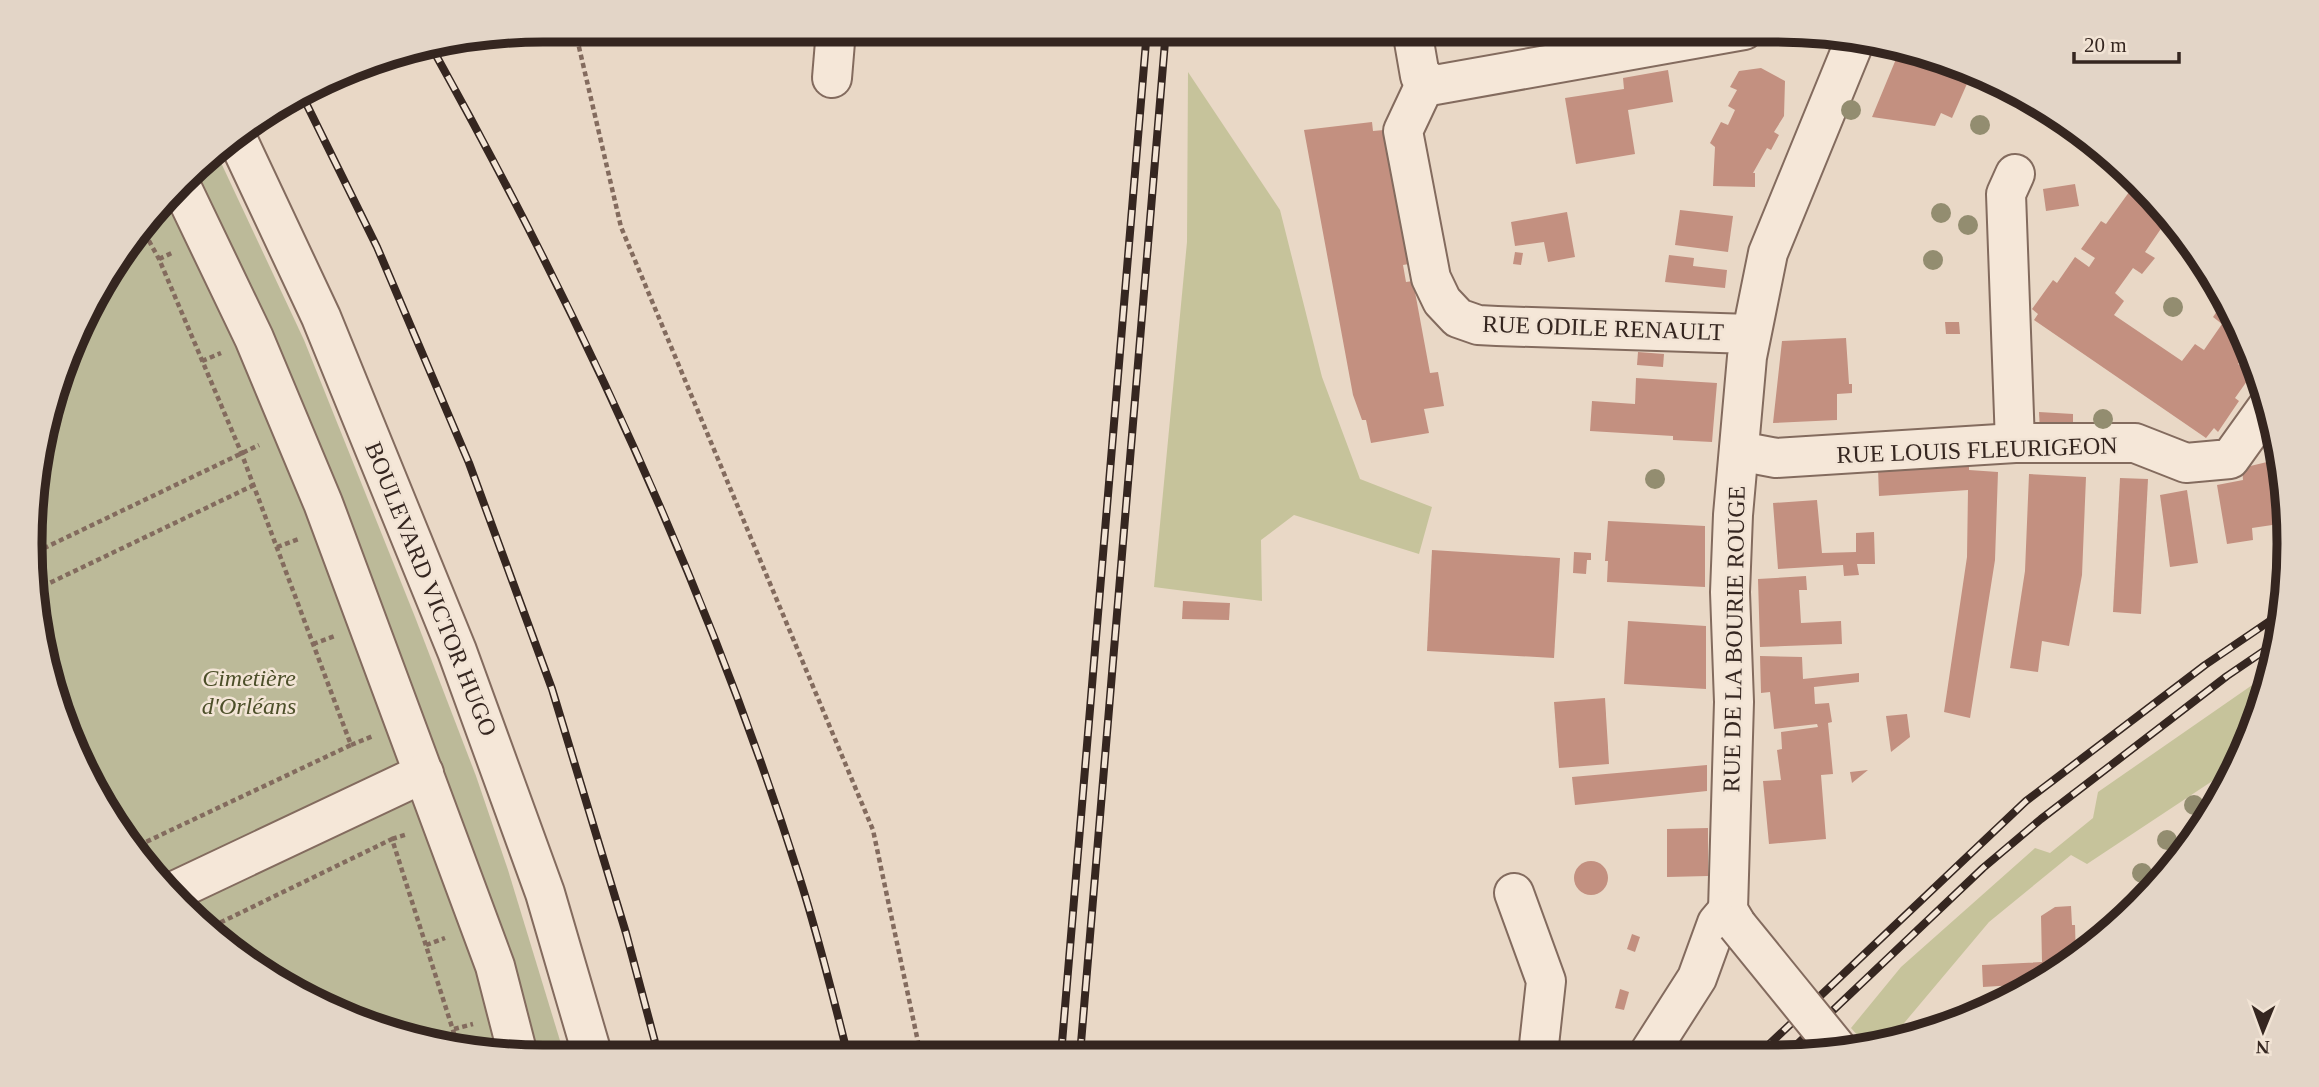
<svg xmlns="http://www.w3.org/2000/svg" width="2319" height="1087" viewBox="0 0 2319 1087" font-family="'Times New Roman',serif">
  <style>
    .green { fill: #c6c39b }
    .cemetery { fill: #bcba99 }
    .building { fill: #c39080 }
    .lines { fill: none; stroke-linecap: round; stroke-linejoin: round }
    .minor-casing { stroke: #836b5e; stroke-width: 42 }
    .path { stroke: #836b5e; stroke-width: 4.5; stroke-dasharray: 5 3.5; stroke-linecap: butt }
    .minor { stroke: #f5e7d8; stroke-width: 38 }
    .rail-casing { stroke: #352620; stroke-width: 8 }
    .rail { stroke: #f2e4d5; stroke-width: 5; stroke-dasharray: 16; stroke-linecap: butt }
    .minor-bridge-casing { stroke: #836b5e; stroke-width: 42; stroke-linecap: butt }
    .minor-bridge { stroke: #f5e7d8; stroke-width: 38 }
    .tree { fill: #938d70 }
    .labels { text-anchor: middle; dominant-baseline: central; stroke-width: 5; stroke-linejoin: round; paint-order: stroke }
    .street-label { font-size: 24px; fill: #352620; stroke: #f2e4d5 }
    .park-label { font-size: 24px; font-style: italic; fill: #4c4f29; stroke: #f2e4d5 }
    .rim { fill: none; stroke: #352620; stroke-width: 9 }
  </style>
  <rect width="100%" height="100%" fill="#e9d8c6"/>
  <g class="green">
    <polygon points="1188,72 1280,210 1322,377 1360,479 1432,507 1419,554 1294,515 1261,540 1262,601 1154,587 1187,242"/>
    <polygon points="2271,672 2250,740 2235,766 2087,864 2071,855 1989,922 1889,1041 1866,1045 1851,1028 1901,967 2035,848 2050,853 2093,818 2098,792"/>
  </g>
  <polygon class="cemetery" points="216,152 304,340 415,617 476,776 508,870 565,1057 543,1057 443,1047 347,1018 204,929 136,856 83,771 34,611 40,443 69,347 116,258"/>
  <g class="building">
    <polygon points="1454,30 1480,30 1481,31 1455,36"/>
    <polygon points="1901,47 1973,70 1952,118 1941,113 1935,126 1872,117"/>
    <polygon points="1761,68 1785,81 1784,116 1774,132 1779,135 1771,150 1767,148 1753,173 1755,173 1755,187 1713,186 1715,147 1710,143 1721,122 1728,125 1735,110 1728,106 1737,90 1730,87 1739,71"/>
    <polygon points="1668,70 1673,102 1628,110 1635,154 1576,164 1565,98 1624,89 1623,78"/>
    <polygon points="1372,122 1373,131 1384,130 1409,264 1403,265 1406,282 1413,281 1430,373 1438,372 1444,406 1424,409 1429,433 1371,443 1366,420 1362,420 1353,395 1304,130"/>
    <polygon points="2129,172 2139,181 2169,217 2145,252 2155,258 2142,274 2133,268 2115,293 2124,301 2114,315 2182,361 2195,344 2204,350 2222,324 2213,317 2224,301 2250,347 2255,364 2244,356 2238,364 2252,374 2235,398 2239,401 2218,432 2214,428 2206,438 2034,320 2038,314 2032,309 2053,280 2057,283 2075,257 2089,267 2095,258 2081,249 2101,221 2106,224 2137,181 2131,182"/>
    <polygon points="2075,184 2079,206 2046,211 2043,189"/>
    <polygon points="1680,210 1733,216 1728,252 1675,245"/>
    <polygon points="1567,212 1575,257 1548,262 1544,242 1515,246 1511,222"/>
    <polygon points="1515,252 1523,253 1521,265 1513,264"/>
    <polygon points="1669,255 1694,258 1693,266 1727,270 1725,288 1665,282"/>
    <polygon points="1945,322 1959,322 1960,334 1946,334"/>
    <polygon points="1846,338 1849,384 1852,384 1852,393 1837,394 1837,420 1773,423 1782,341"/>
    <polygon points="1638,352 1664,354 1663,367 1637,365"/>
    <polygon points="1636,378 1717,383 1712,442 1673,440 1673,436 1590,431 1592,401 1635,404"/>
    <polygon points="2039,412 2073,414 2073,433 2040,432"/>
    <polygon points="2267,462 2279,524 2252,528 2253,540 2227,544 2217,485 2243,480 2242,468"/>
    <polygon points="1969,465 1969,470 1998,472 1995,560 1970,718 1944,712 1967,557 1968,490 1879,496 1878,468"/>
    <polygon points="2029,474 2086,477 2082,575 2069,646 2042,641 2038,672 2010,668 2025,571"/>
    <polygon points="2120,478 2148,479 2141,614 2113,612"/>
    <polygon points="2187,490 2198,563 2170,567 2160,495"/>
    <polygon points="1817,500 1822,553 1856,552 1856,533 1874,532 1875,564 1857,564 1859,575 1844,576 1843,565 1778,569 1773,503"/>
    <polygon points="1608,521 1705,526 1705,587 1607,582 1608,561 1605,561"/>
    <polygon points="1432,550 1560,558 1554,658 1427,651"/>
    <polygon points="1574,552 1591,553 1591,560 1587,560 1586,574 1573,573"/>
    <polygon points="1806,576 1807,590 1799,590 1801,623 1841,621 1842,644 1760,647 1758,579"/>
    <polygon points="1183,601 1230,603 1229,620 1182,619"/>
    <polygon points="1628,621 1706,626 1706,689 1624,684"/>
    <polygon points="1760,656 1802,657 1803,679 1859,673 1859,682 1814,687 1815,704 1829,703 1832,722 1828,723 1833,774 1821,775 1826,839 1769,844 1763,781 1781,780 1777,750 1782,749 1781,732 1818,727 1817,724 1774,729 1770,692 1761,693"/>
    <polygon points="1605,698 1609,764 1559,768 1554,702"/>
    <polygon points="1907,714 1910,737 1891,752 1886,716"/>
    <polygon points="1707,765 1707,791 1575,805 1572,777"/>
    <polygon points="1868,770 1852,783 1850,772"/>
    <polygon points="1708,828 1708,876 1667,877 1667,829"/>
    <circle cx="1591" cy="878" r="17"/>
    <polygon points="2071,906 2072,925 2075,925 2076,958 2031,984 1983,987 1982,965 2042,962 2041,916 2055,907"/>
    <polygon points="1632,934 1640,937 1635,952 1627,949"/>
    <polygon points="1620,989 1629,992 1624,1010 1615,1008"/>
  </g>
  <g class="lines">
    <g class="minor-casing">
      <g id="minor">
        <polyline points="1412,30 1420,76 1435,85 1744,30"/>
        <polyline points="832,78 836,30"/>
        <polyline points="1427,80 1403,131 1431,278 1442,301 1458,318 1478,325 1497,326 1751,334"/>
        <polyline points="235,134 321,317 457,651 545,893 593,1057"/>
        <polyline points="182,188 254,338 323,503 495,966 518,1055"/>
        <polyline points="2015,443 2006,194 2015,174"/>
        <polyline points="1739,451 1776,458 2015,443 2135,443 2186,463 2230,459 2268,406"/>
        <polyline points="170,893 424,773"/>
        <polyline points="1514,893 1546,981 1538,1054"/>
        <polyline points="1737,925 1728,910 1734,702 1730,592 1733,515 1747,357 1768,253 1856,38"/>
        <polyline points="1649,1053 1697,978 1717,923 1728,910"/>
      </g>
    </g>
    <g class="path">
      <polyline points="575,30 621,227 873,830 921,1056"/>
      <polyline points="159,259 174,252"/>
      <polyline points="202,361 221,353"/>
      <polyline points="277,547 299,539"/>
      <polyline points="36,552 259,445"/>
      <polyline points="35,590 254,485"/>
      <polyline points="313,644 335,636"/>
      <polyline points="351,745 373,736"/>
      <polyline points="392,839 408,834"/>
      <polyline points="131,849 351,745 241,452 159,259 143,230"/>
      <polyline points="205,930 392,839 459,1049"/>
      <polyline points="426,945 445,938"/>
      <polyline points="454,1029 473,1024"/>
    </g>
    <use href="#minor" class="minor"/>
    <g class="rail-casing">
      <g id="rail">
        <path d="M432,48C579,312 708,588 799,876C818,935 833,996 848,1056"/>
        <polyline points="303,97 377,247 469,463 552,689 626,933 659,1057"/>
        <polyline points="1760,1053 2026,801 2205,665 2283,612"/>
        <polyline points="1788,1053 1983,868 2041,819 2227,676 2280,640"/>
        <polyline points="1061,1055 1147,30"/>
        <polyline points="1080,1055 1166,30"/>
      </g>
    </g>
    <use href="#rail" class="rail"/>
    <g class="minor-bridge-casing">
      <polyline id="minor-bridge" points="1737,925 1841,1053"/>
    </g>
    <use href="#minor-bridge" class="minor-bridge"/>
  </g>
  <g class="tree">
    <circle cx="1851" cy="110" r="10"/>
    <circle cx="1980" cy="125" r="10"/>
    <circle cx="1941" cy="213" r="10"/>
    <circle cx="1968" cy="225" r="10"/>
    <circle cx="1933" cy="260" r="10"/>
    <circle cx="2173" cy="307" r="10"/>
    <circle cx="2103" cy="419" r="10"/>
    <circle cx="1655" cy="479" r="10"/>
    <circle cx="2194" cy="805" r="10"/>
    <circle cx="2167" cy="840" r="10"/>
    <circle cx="2142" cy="873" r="10"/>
  </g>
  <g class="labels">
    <g class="street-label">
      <text transform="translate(1603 328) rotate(2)">RUE ODILE RENAULT</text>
      <text transform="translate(1977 450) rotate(-2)">RUE LOUIS FLEURIGEON</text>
      <text transform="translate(431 589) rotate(68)">BOULEVARD VICTOR HUGO</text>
      <text transform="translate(1734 639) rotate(-89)">RUE DE LA BOURIE ROUGE</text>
    </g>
    <g class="park-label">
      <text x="249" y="678">Cimetière<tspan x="249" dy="28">d'Orléans</tspan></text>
    </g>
  </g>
  <path d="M0 0H2319V1087H0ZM543 42H1776A501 501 0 0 1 2277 543V544A501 501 0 0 1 1776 1045H543A501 501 0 0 1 42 544V543A501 501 0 0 1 543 42Z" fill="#e3d5c7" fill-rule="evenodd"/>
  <path class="rim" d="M543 42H1776A501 501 0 0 1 2277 543V544A501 501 0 0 1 1776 1045H543A501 501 0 0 1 42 544V543A501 501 0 0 1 543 42Z"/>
  <g transform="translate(2263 1031) rotate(181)" stroke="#f2e4d5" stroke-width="5" paint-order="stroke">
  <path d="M0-5L12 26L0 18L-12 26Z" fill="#352620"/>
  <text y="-10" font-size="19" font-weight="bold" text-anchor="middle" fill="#352620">N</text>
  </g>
  <path d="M2074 52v10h105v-10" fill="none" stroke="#352620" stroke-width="3.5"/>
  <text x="2084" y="52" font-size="21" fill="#352620" stroke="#f2e4d5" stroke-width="5" paint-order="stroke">20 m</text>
</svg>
